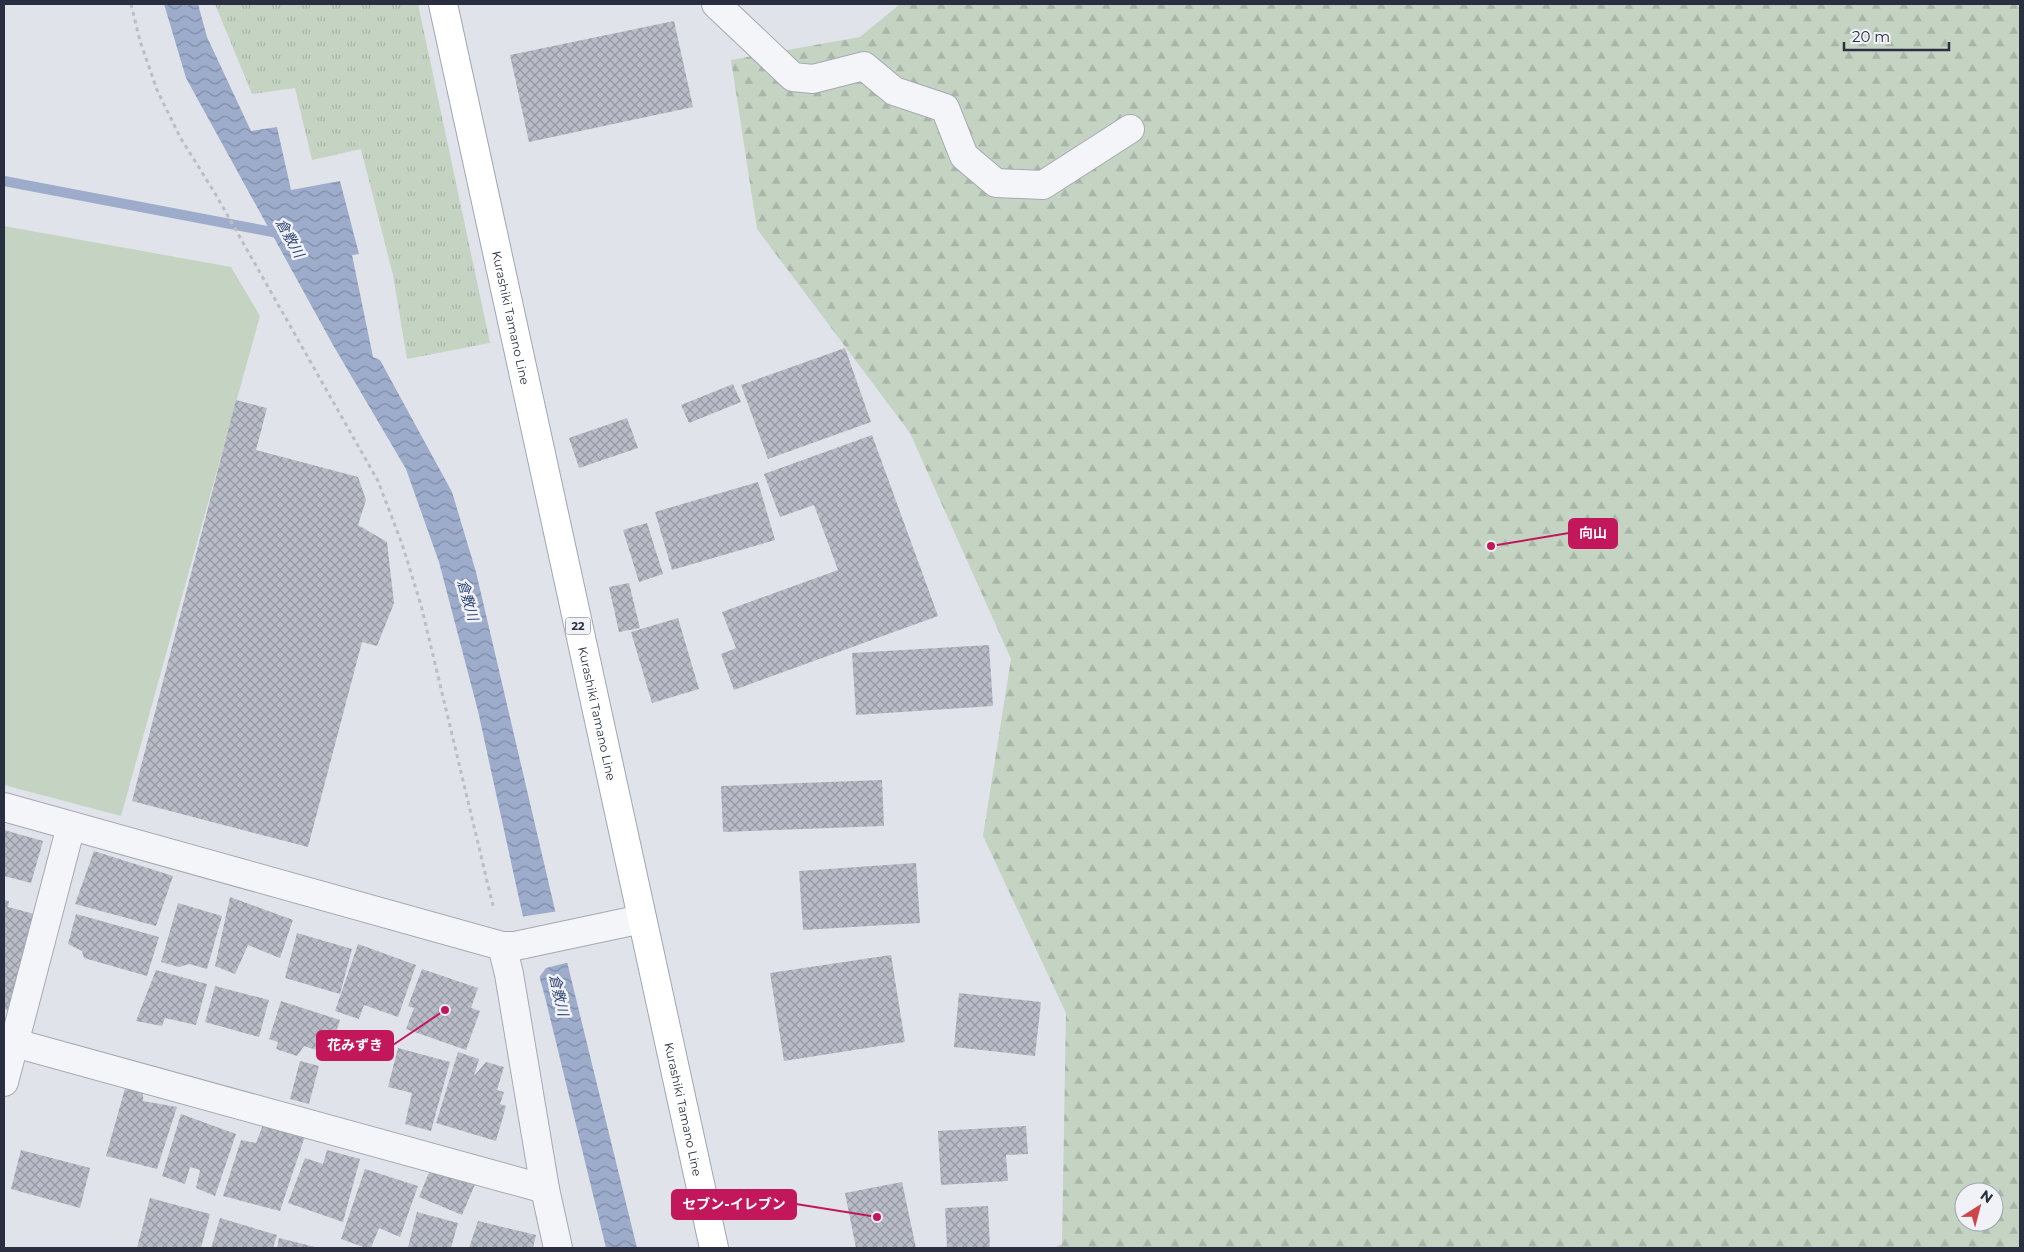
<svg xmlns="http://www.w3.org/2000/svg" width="2024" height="1252" viewBox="0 0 2024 1252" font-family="Montserrat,'Noto Sans JP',sans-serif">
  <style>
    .green { fill: #c4d3c2 }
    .forest { fill: url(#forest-firs); fill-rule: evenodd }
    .park { fill: url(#park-tufts) }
    .water { fill: url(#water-waves) }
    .pier { fill: #e1e3ea }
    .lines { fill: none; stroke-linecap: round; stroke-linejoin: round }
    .stream { stroke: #9cacca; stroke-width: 10 }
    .building { fill: url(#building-cross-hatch) }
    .minor-casing { stroke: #a6a9b4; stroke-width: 30 }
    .primary-casing { stroke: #a0a6b5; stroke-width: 30 }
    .path { stroke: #bbbec5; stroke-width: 3; stroke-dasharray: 4 4; stroke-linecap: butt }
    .minor { stroke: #f4f5f8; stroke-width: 28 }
    .primary { stroke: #fff; stroke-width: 28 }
    .labels { text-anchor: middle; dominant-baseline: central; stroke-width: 5; stroke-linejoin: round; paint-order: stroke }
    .shield { fill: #f0f2f7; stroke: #656a78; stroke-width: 1 }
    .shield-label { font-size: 11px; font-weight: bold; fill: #292f41 }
    .street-label { font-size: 12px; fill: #292f41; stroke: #f0f2f7 }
    .water-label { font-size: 14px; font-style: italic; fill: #334975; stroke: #f0f2f7 }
    .leader { fill: none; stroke: #c2185b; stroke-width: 2 }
    .callout-dot { fill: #c2185b; stroke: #f0f2f7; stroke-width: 2 }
    .callout { fill: #c2185b; stroke: #c2185b; stroke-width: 2 }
    .callout-label { font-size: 14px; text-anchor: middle; font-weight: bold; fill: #fff }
  </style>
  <defs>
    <pattern id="forest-firs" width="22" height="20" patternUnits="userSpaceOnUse" patternTransform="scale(1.25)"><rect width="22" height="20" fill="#c4d3c2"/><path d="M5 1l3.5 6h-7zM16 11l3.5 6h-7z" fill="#a8b5a8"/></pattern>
    <pattern id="park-tufts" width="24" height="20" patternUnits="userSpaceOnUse" patternTransform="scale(1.25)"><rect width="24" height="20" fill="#c4d3c2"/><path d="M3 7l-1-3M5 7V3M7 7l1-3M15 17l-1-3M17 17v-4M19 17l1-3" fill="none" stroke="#a8b5a8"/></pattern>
    <pattern id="water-waves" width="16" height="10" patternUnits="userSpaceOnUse" patternTransform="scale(1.25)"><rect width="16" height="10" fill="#9cacca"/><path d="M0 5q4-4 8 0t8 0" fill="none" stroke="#7f8ca6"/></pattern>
    <pattern id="building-cross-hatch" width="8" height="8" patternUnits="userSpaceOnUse" patternTransform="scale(1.25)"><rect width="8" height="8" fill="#b8bcc6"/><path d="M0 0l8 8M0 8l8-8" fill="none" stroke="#9699a2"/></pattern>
  </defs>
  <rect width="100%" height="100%" fill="#e1e3ea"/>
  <polygon class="green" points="4,226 231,267 260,316 121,816 4,785"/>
  <path class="forest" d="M900,4H2020V1248H1053L1062,1244L1066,1013L983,836L1011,659L910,433L757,229L731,60L860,37ZM1964,1192H1994V1222H1964Z"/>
  <polygon class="park" points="215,4 418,4 490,343 407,359 393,275 361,149 312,160 295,88 252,94"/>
  <polygon class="water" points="164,4 198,4 207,37 251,131 277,127 291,190 340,181 359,254 352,255 373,357 380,360 452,492 476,572 569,970 637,1248 606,1248 545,997 523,917 478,711 439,562 406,469 333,345 186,78"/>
  <polygon class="pier" points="559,911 570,962 546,968 538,979 520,917"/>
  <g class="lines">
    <polyline class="stream" points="4,181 283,234"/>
  </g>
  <g class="building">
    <polygon points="674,21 693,107 529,142 510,55"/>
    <polygon points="845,348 871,422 768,459 741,385"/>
    <polygon points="733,384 741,402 689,423 681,405"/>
    <polygon points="236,400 267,408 256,450 358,477 366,500 358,525 387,542 394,603 377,646 362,642 308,847 132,801"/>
    <polygon points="627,418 638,448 579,468 569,438"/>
    <polygon points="872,435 938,616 734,690 721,654 736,648 722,612 838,570 814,505 780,517 764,474"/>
    <polygon points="758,482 775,540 672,570 655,512"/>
    <polygon points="647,523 663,574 639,582 623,530"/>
    <polygon points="629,583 640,628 619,632 609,587"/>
    <polygon points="678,618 699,689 652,703 631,632"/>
    <polygon points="989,645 993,706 856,715 852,653"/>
    <polygon points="882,780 884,826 723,832 721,786"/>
    <polygon points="4,830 43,841 31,883 4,876"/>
    <polygon points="94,851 173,876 156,926 75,904"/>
    <polygon points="916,863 920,923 803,930 799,871"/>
    <polygon points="230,897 293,920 280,958 248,945 235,974 215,966"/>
    <polygon points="4,900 9,901 8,907 38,915 12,1012 4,1009"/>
    <polygon points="178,903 222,916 207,969 189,964 179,967 161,962"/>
    <polygon points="76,914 159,937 147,976 84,958 82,951 68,944"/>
    <polygon points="297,933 352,949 340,994 285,978"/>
    <polygon points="358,944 416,965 398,1017 364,1005 359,1019 335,1011"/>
    <polygon points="891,955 905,1042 784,1061 770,973"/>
    <polygon points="422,969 478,988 471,1008 480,1011 466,1050 406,1029 414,1008 408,1006"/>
    <polygon points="156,970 207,984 196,1025 165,1018 162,1026 136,1021"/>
    <polygon points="215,986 269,1000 259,1037 205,1022"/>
    <polygon points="959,993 1041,1002 1035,1056 954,1047"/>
    <polygon points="281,1001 340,1020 329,1054 304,1046 297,1056 276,1049 278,1042 269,1039"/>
    <polygon points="398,1048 450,1062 431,1131 405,1124 412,1093 388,1087"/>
    <polygon points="458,1052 479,1059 474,1076 486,1062 504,1067 497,1090 504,1092 500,1104 506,1106 496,1141 436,1123"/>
    <polygon points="300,1061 319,1066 309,1104 290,1099"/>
    <polygon points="126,1085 143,1087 143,1101 177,1107 157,1169 106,1156"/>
    <polygon points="181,1114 236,1134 215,1196 196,1188 200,1170 190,1167 185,1184 162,1176"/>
    <polygon points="263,1125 305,1136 280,1211 223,1196 241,1140 256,1143"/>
    <polygon points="1026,1126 1028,1154 1006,1155 1008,1181 941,1185 938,1131"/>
    <polygon points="21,1150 90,1168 80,1208 11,1189"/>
    <polygon points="327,1150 360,1159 343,1222 288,1203 305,1158 323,1164"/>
    <polygon points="432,1165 476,1182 462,1215 419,1197"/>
    <polygon points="365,1169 418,1186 400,1237 379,1228 371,1248 366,1248 341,1239"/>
    <polygon points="902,1182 916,1248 856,1248 845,1193"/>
    <polygon points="150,1198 210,1214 201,1248 137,1248"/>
    <polygon points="988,1206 990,1248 947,1248 945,1208"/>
    <polygon points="417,1212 458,1223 451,1248 408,1247"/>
    <polygon points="220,1218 277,1235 273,1248 211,1248"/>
    <polygon points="478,1221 536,1235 533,1248 469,1248"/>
    <polygon points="279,1238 319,1248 277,1248"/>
  </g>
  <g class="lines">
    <g class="minor-casing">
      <g id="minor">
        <polyline points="716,4 793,77 813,79 864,66 894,91 945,108 964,156 996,183 1043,185 1130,129"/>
        <polyline points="4,807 502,946 515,946 642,919"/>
        <polyline points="502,946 509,974 545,1189 558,1248"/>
        <polyline points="4,1040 545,1189"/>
        <polyline points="4,1082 71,826"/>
      </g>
    </g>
    <g class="primary-casing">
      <g id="primary">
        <path id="s1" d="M443,4L714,1248"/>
      </g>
    </g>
    <polyline class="path" points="131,4 140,41 157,90 180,137 216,195 378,481 402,544 421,605 494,910"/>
    <use href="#minor" class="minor"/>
    <use href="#primary" class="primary"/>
  </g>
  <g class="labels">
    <rect class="shield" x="565.5" y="617.5" width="25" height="17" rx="4"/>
    <g class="shield-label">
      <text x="578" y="626">22</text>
    </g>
    <g class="street-label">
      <text stroke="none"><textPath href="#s1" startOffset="321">Kurashiki Tamano Line</textPath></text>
      <text stroke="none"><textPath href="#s1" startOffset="726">Kurashiki Tamano Line</textPath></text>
      <text stroke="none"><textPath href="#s1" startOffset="1131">Kurashiki Tamano Line</textPath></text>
    </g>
    <g class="water-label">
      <text transform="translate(290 238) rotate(61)">倉敷川</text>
      <text transform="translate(468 600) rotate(74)">倉敷川</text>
      <text transform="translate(559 995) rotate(77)">倉敷川</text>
    </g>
  </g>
  <path class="leader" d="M1491 546L1569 533M445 1010L393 1045M877 1217L796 1204"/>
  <g class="callout-dot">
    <circle cx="1491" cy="546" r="5"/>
    <circle cx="445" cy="1010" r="5"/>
    <circle cx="877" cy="1217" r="5"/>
  </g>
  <g class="callout">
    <rect x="1569" y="519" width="48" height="29" rx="5"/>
    <rect x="317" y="1031" width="76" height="29" rx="5"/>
    <rect x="672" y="1190" width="124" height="29" rx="5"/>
  </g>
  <g class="callout-label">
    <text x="1593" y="538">向山</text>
    <text x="355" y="1050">花みずき</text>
    <text x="734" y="1209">セブン-イレブン</text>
  </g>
  <rect width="2024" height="1252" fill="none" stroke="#292f41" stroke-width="10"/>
  <g transform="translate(1979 1207) rotate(36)"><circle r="24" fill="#f0f2f7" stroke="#a0a4ae"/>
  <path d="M0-4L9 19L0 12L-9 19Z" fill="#ce464a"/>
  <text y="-8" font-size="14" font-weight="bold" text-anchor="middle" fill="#292f41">N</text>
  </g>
  <path d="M1844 42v8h105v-8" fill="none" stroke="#292f41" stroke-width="2.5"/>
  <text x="1852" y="42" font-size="15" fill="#292f41" stroke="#f0f2f7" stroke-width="4" paint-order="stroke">20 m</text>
</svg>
